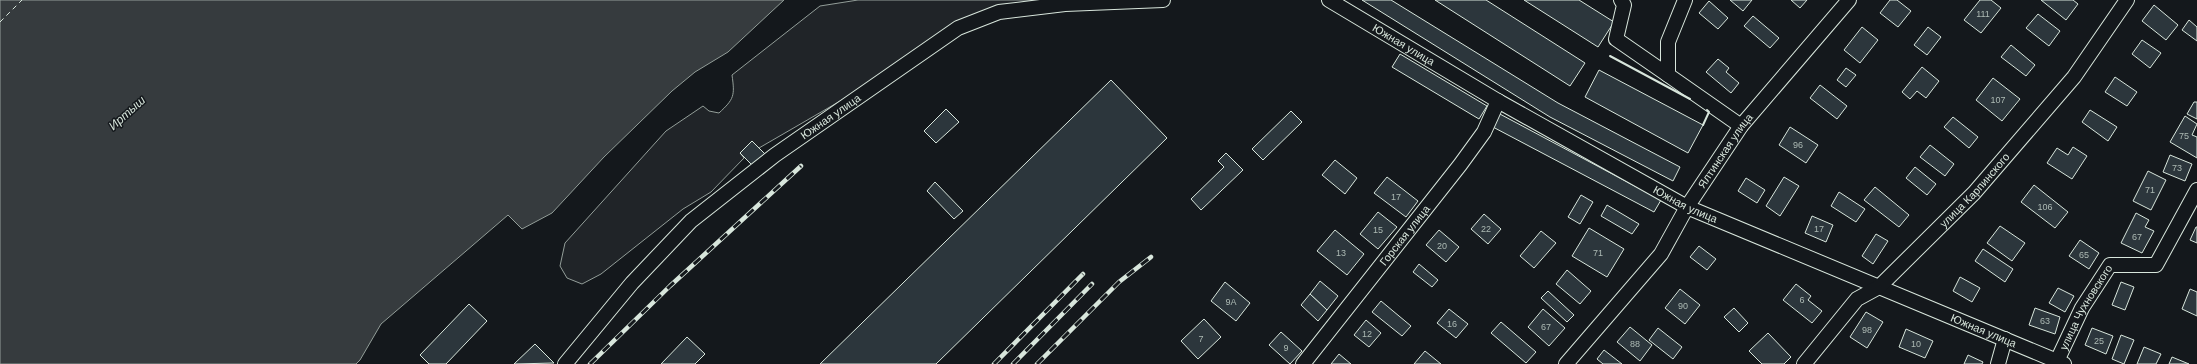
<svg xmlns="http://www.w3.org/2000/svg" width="2197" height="364" viewBox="0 0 2197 364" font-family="Helvetica,sans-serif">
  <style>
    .green { fill: #202428; stroke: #939e99 }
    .water { fill: #363b3e; stroke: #939e99 }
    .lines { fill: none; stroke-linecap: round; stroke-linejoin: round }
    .ferry { stroke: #d8e6dc; stroke-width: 1; stroke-dasharray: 5 4; stroke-linecap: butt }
    .building { fill: #2c363c; stroke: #d8e6dc }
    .minor-casing { stroke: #d8e6dc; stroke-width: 16 }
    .minor { stroke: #14181c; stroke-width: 14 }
    .rail-casing { stroke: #d8e6dc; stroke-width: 4.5 }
    .rail { stroke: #14181c; stroke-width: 3; stroke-dasharray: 9; stroke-linecap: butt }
    .wall { stroke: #d8e6dc; stroke-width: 2 }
    .labels { text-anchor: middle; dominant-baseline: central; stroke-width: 3; stroke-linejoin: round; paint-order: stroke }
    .number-label { font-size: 9px; fill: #adbab4 }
    .street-label { font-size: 11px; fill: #d8e6dc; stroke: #14181c }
    .water-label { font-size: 12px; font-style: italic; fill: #d8e6dc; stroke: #14181c }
  </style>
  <rect width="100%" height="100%" fill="#14181c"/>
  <path class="green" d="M858,0H1064L991,9L873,82L759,148L752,141L740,153L744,158L711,192L683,209L601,274L582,284L567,278L560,266L565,243L666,131L703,106L709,111L719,113C734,99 735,96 732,75L820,6Z"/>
  <polygon class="water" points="0,0 784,0 728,52 695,72 672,91 604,157 552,213 522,229 508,215 381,324 360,360 356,364 0,364"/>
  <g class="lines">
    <polyline class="ferry" points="0,22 22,0"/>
  </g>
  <g class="building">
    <polygon points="1362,0 1391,0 1558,103 1680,167 1673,181 1550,117"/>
    <polygon points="1435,0 1486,0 1585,63 1570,86"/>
    <polygon points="1524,0 1579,0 1614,22 1598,47"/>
    <polygon points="1730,0 1752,0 1743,11"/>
    <polygon points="1791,0 1807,0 1800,8"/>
    <polygon points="1890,0 1897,0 1911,11 1898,27 1880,13"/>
    <polygon points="1980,0 1991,0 2001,8 1981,33 1964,20"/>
    <polygon points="2041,0 2073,0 2078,4 2066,20"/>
    <polygon points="1709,1 1728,18 1718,29 1699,13"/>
    <polygon points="2154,5 2178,25 2166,40 2142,21"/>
    <polygon points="2038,14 2060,31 2049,46 2026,28"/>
    <polygon points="1753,16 1779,38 1770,48 1744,26"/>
    <polygon points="2189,20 2197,27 2197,41 2182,30"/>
    <polygon points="1862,27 1878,40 1860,63 1844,50"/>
    <polygon points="1928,27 1941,37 1927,55 1914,45"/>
    <polygon points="2142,40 2161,53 2150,68 2132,54"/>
    <polygon points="2011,45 2035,65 2026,76 2001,57"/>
    <polygon points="1400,54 1487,106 1479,119 1392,67"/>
    <polygon points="1718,59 1729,68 1726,72 1739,83 1731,93 1706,72"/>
    <polygon points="1922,67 1939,81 1926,98 1917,91 1910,99 1902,92"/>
    <polygon points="1846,68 1856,75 1846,87 1837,80"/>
    <polygon points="1599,70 1703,125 1688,153 1585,97"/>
    <polygon points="2115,77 2137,92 2127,106 2105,92"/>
    <polygon points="1993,78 2020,99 2002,121 1976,100"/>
    <polygon points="1111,80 1167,138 936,364 820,364"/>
    <polygon points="1820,85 1847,106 1837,119 1810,98"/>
    <polygon points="2194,102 2197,102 2197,119 2187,114"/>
    <polygon points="946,109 959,122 936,143 924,131"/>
    <polygon points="2090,110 2117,127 2108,141 2082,122"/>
    <polygon points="1291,111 1302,122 1263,160 1252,149"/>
    <polygon points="1498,113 1661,200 1654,212 1491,126"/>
    <polygon points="2185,116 2197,124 2192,135 2197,137 2197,158 2170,142"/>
    <polygon points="1953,117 1978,137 1969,148 1944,127"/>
    <polygon points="1790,127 1818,145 1806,163 1779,145"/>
    <polygon points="752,141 765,154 753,166 740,153"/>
    <polygon points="1930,145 1954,164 1945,176 1920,157"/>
    <polygon points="2073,147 2087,156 2072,179 2047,163 2057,148 2068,155"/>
    <polygon points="1226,153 1243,170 1201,210 1191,199 1224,167 1218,161"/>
    <polygon points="2170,155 2192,164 2185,181 2163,172"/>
    <polygon points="1335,160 1357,178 1345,194 1322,175"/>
    <polygon points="1915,167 1936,184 1927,195 1906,178"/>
    <polygon points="2148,171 2166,180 2151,210 2133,201"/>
    <polygon points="1387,177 1418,201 1406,217 1374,193"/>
    <polygon points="1784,177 1799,186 1780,216 1766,206"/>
    <polygon points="1746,178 1765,190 1757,203 1738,191"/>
    <polygon points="935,182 963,211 954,219 927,191"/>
    <polygon points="2034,185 2068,212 2055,228 2021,202"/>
    <polygon points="1875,187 1909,215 1899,227 1864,200"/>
    <polygon points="1839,192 1865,209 1856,222 1831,206"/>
    <polygon points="1581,195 1593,202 1580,224 1568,217"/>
    <polygon points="1607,205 1639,224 1632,234 1601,216"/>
    <polygon points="1378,212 1397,227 1378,249 1360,234"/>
    <polygon points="2136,213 2149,220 2145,227 2154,231 2142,253 2121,243"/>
    <polygon points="1484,214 1501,229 1488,244 1471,229"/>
    <polygon points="1812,216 1833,225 1826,242 1805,233"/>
    <polygon points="2000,226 2025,243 2012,261 1987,243"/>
    <polygon points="2196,227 2197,227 2197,243 2190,240"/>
    <polygon points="1589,228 1624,249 1607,277 1572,256"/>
    <polygon points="1335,230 1364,254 1347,275 1317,251"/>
    <polygon points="1439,230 1459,247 1446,262 1426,245"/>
    <polygon points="1541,231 1556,243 1534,268 1520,256"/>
    <polygon points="1876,234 1888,241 1873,264 1862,256"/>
    <polygon points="2080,240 2099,253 2089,269 2069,256"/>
    <polygon points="1699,246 1716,259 1707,270 1690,257"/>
    <polygon points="1983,249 2013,269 2005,282 1975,261"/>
    <polygon points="1419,264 1438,280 1432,287 1413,272"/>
    <polygon points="1567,270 1591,291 1580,304 1556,284"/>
    <polygon points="1960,277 1980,288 1972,302 1953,291"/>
    <polygon points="1320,281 1338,296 1327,310 1310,294"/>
    <polygon points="1225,282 1250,303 1236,321 1211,301"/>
    <polygon points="2121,282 2134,287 2125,310 2112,305"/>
    <polygon points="1796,284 1811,296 1808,300 1822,311 1812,323 1783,300"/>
    <polygon points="2058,288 2074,296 2065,312 2049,303"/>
    <polygon points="1680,289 1700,305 1685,324 1665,308"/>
    <polygon points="2190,289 2197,292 2197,316 2182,309"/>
    <polygon points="1548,291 1574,315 1567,322 1541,298"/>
    <polygon points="1310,294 1327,310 1318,321 1301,305"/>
    <polygon points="1381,301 1411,326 1402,336 1372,312"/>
    <polygon points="469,304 487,321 446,364 429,364 420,355"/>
    <polygon points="1734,308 1748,323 1739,332 1724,317"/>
    <polygon points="2035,308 2060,317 2055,334 2029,325"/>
    <polygon points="1449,309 1468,324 1456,338 1437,323"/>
    <polygon points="1543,309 1565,328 1549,346 1528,327"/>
    <polygon points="1866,312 1883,322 1867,348 1850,337"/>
    <polygon points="1204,319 1221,337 1198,359 1181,341"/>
    <polygon points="1366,320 1381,333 1369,347 1354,335"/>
    <polygon points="1501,322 1536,352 1526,363 1491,333"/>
    <polygon points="1630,327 1652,345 1640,361 1617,342"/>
    <polygon points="1658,328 1682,347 1673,359 1649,340"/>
    <polygon points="2092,328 2113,336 2106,354 2085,345"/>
    <polygon points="1906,329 1933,341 1925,358 1899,347"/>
    <polygon points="1281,332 1302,351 1290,364 1269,345"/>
    <polygon points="1768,333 1791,357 1784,364 1762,364 1749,351"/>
    <polygon points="2121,335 2134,340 2124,364 2112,359"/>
    <polygon points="687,337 705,354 695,364 661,364"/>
    <polygon points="535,344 554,363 514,364"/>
    <polygon points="2144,347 2161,354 2156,364 2137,364"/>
    <polygon points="1604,350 1622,364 1603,364 1597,359"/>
    <polygon points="1425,351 1441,364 1414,364"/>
    <polygon points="1339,354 1351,364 1331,364"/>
    <polygon points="1968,355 1983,362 1982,364 1964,364"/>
    <polygon points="2172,357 2189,364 2169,364"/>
  </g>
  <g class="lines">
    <g class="minor-casing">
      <g id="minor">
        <path id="s1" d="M1329,0L1498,101L1687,207L2064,364"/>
        <polyline points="1621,0 1624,5 1616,39 1668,75"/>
        <polyline points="1685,0 1668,42 1668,75 1741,126"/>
        <path id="s2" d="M2057,361L2082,308L2110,265H2156L2197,190"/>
        <path id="s3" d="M565,364L632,283L691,221L775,155L958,28L999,12L1065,4L1163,0"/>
        <path id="s4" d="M1303,364L1460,165L1484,132L1498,101"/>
        <path id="s5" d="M1566,364L1661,254L1687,207L1741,126L1849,0"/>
        <path id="s6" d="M1804,364L1857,299L1879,287L1974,193L2074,77L2127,0"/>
        <polyline points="1998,364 2005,339"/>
      </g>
    </g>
    <use href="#minor" class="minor"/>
    <g class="rail-casing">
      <g id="rail">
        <polyline points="590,364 670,286 801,166"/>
        <polyline points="994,364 1083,274"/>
        <polyline points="1013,364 1092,284"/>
        <polyline points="1037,364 1119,282 1151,257"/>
      </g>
    </g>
    <use href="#rail" class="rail"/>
    <g class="wall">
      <polyline points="1610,56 1690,99"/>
      <polyline points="1703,125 1709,112 1707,110"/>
    </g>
  </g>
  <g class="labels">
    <g class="number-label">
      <text x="1983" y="14">111</text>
      <text x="1998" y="100">107</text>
      <text x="2184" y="136">75</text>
      <text x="1798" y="145">96</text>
      <text x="2177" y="168">73</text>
      <text x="2150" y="190">71</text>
      <text x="1396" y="197">17</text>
      <text x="2045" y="207">106</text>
      <text x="1486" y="229">22</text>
      <text x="1819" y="229">17</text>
      <text x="1378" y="230">15</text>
      <text x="2137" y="237">67</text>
      <text x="1442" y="246">20</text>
      <text x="1341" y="253">13</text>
      <text x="1598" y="253">71</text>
      <text x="2084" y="255">65</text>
      <text x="1802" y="300">6</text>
      <text x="1231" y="302">9А</text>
      <text x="1683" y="306">90</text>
      <text x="2045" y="321">63</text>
      <text x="1452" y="324">16</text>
      <text x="1546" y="327">67</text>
      <text x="1867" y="330">98</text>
      <text x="1367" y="334">12</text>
      <text x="1201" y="339">7</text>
      <text x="2099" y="341">25</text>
      <text x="1635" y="344">88</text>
      <text x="1916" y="344">10</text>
      <text x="1286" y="348">9</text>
    </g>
    <g class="street-label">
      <text stroke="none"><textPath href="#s1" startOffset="87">Южная улица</textPath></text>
      <text stroke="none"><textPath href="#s3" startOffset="365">Южная улица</textPath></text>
      <text stroke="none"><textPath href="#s5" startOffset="267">Ялтинская улица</textPath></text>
      <text stroke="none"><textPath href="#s6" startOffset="245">улица Карпинского</textPath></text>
      <text stroke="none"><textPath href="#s1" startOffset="411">Южная улица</textPath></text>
      <text stroke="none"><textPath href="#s4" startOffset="164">Горская улица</textPath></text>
      <text stroke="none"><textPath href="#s2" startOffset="61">улица Чухновского</textPath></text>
      <text stroke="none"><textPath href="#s1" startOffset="735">Южная улица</textPath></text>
    </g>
    <g class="water-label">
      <text transform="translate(127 113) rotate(-42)">Иртыш</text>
    </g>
  </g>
</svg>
